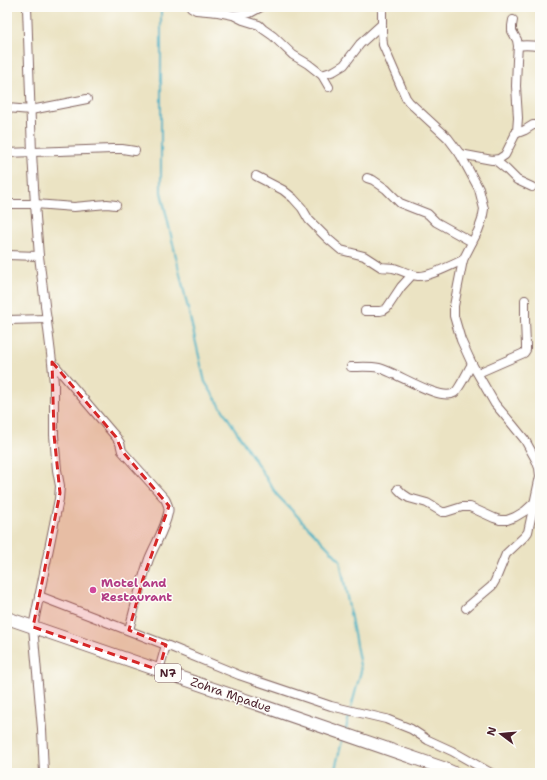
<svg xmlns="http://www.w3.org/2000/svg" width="547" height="780" viewBox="0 0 547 780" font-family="'Shantell Sans',sans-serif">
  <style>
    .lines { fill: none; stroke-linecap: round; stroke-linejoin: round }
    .stream { stroke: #47b1c5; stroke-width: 2 }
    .minor-casing { stroke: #826460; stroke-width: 10 }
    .highway-casing { stroke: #826460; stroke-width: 14 }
    .minor { stroke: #fff; stroke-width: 8 }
    .highway { stroke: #fff; stroke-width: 12 }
    .marked { fill: #d62828; fill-opacity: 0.2; stroke: #d62828; stroke-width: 3; stroke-dasharray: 8 5; stroke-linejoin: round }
    .hotel-dot { fill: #d1479c; stroke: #fdfcf7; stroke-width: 1.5 }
    .labels { text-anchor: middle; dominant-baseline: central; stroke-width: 3; stroke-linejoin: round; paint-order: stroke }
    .shield { fill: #fdfcf7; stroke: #806168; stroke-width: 1 }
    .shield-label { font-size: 11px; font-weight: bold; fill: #4a1f2b }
    .hotel-label { font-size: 12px; font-weight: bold; fill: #b23c85; stroke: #fdfcf7; text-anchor: start }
    .street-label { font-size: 12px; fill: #4a1f2b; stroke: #fdfcf7 }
  </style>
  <rect width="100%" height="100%" fill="#fdfcf7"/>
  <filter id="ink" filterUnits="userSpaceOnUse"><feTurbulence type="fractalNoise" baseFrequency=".025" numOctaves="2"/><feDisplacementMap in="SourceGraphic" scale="8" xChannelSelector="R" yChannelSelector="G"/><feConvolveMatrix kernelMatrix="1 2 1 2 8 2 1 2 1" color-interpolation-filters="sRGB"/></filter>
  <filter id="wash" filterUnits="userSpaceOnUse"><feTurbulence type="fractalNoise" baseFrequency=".012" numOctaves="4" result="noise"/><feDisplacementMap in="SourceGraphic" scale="16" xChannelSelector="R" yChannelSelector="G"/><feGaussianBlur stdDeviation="0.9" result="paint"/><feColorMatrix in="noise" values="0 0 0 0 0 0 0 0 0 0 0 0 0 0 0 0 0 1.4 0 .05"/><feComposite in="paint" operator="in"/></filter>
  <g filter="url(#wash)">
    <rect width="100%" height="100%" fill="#ebe3c3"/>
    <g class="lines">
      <g class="stream">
        <polyline points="161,7 161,192 205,382 277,495 340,560 361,671 351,708"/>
        <polyline points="346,729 350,712"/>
        <polyline points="334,773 343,737"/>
      </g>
    </g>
  </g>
  <g filter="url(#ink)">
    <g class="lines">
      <g class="minor-casing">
        <g id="minor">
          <polyline points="27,7 32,153 35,204 39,256 52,362 54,384 54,435 57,470 60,486 59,499 33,627 42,729 44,773"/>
          <polyline points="191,7 196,10 218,12 233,15 243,20 259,25 263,29 273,36 293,55 308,64 322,75 329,87"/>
          <polyline points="381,7 382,11 382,32 383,45 406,98 409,102 448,138 460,154 479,189 484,209 482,220 478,231 463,260 454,306 454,316 461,340 472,364 495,404 512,424 525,440 536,460 539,468 540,476 528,532 525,536 506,554 495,581 492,586 466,608"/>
          <polyline points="234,15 250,13 261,7"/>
          <path d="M518,46C527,44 531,46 540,46"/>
          <polyline points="322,75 334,71 344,65 360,44 382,24"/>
          <polyline points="7,108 31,110 87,99"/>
          <polyline points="515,134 525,130 533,125 540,125"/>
          <polyline points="7,153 112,149 122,149 135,151"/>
          <polyline points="460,154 492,160 499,159 505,155 517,131 518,118 516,86 517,60 518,46 517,40 512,31 512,26 513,20"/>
          <polyline points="495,160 506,169 517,180 532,187"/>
          <path d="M256,176L283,190L293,198L302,208L309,220L327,238L341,250L364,256L381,267C385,268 389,267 393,268C402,270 409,275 418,276C429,277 452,265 463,260"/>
          <polyline points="367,178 373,180 386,189 400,203 428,214 436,222 472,242"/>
          <polyline points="7,204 35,204 74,207 107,204 116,205"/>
          <polyline points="7,255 39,256"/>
          <polyline points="365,311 380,311 384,310 387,308 401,287 412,275"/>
          <polyline points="7,320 47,319"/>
          <path d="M52,362L116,437L120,443L122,451L165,499C167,503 170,507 168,513C165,529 155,544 149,559C141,582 135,606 129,630"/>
          <path d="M351,367C360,367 370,366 379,368C396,372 440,402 454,393C459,390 468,370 472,364"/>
          <polyline points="478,373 524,353 526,350 526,345 525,320 525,300"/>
          <polyline points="398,489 403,494 409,498 427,503 442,512 446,512 462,507 470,507 494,518 500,520 507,520 515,517 525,511 535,502"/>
          <polyline points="39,596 166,645 239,675 331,706 386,719 411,729 428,740 452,751 491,773"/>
          <polyline points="159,670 166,645"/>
        </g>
      </g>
      <g class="highway-casing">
        <polyline id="highway" points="7,618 443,768 454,773"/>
      </g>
      <use href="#minor" class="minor"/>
      <use href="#highway" class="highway"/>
    </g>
  </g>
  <path class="marked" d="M52,362L116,437L122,451L169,506L143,579L129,630L166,645L159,670L33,627L60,493L54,435Z"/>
  <circle class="hotel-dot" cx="93" cy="590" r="4"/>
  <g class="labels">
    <rect class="shield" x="155" y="664" width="26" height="18" rx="3"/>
    <g class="shield-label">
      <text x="168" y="673">N7</text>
    </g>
    <g class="hotel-label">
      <text x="101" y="583">Motel and<tspan x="101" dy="14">Restaurant</tspan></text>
    </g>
    <g class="street-label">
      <text transform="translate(231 695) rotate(19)">Zohra Mpadue</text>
    </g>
  </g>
  <rect width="547" height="780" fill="none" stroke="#fdfcf7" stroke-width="24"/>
  <g transform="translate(501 734) rotate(286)" stroke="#fdfcf7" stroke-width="3" paint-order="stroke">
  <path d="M0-3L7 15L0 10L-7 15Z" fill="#4a1f2b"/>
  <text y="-6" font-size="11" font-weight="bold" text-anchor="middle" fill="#4a1f2b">N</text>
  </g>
</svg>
